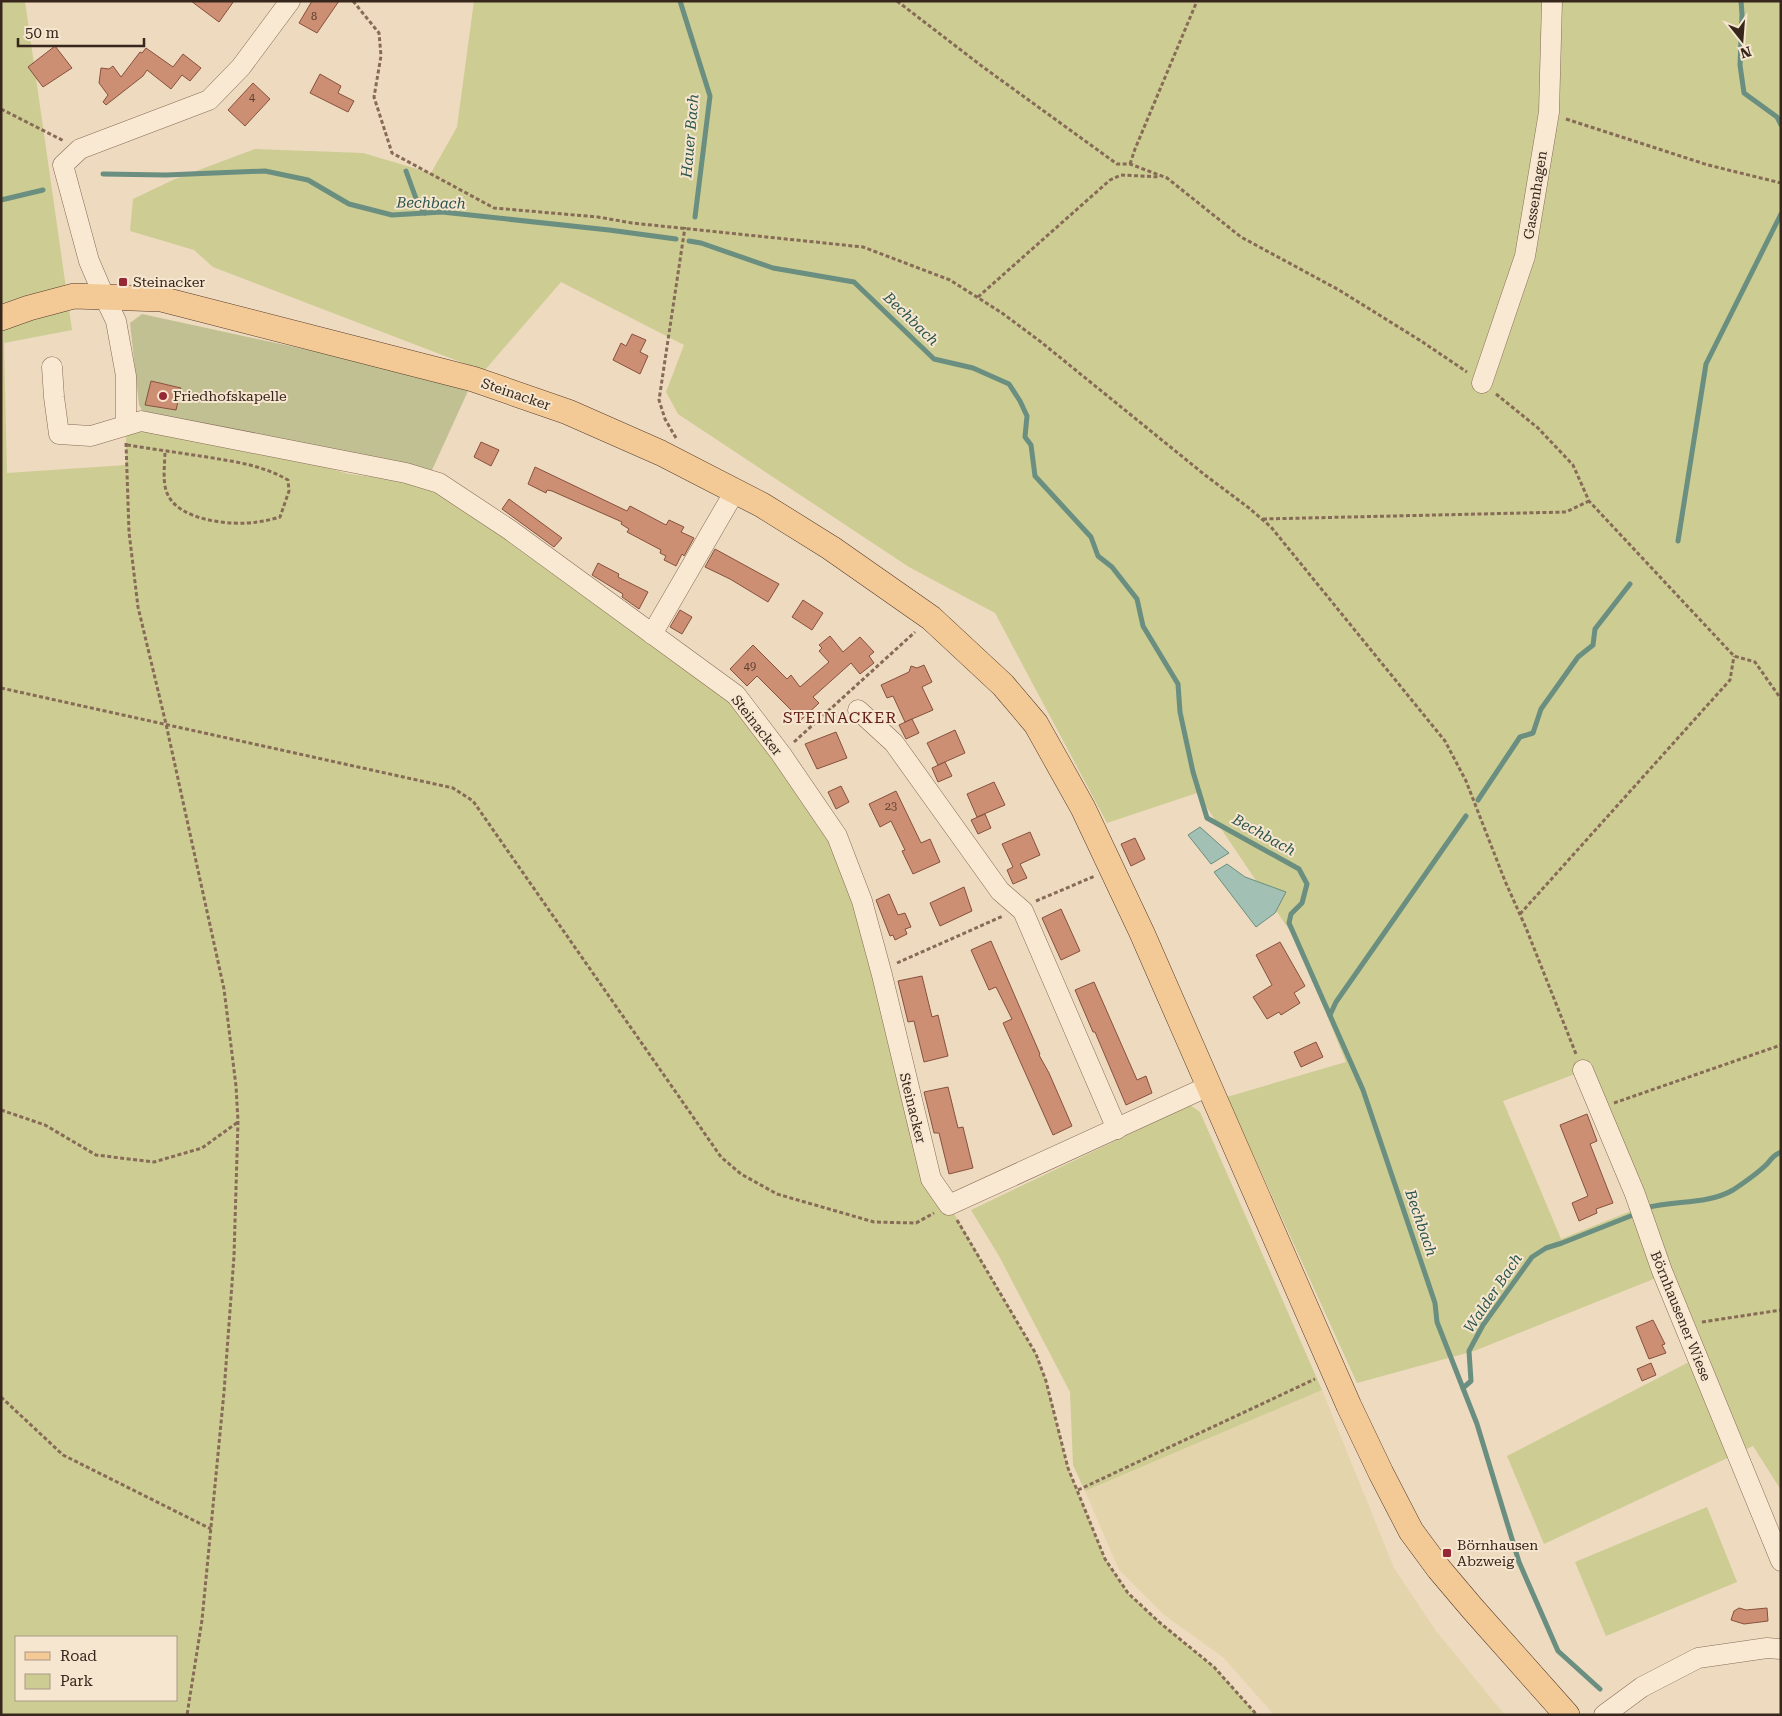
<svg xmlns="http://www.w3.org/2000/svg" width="1782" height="1716" viewBox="0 0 1782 1716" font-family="'Roboto Serif',serif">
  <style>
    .farmland { fill: #e4d4ac }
    .green { fill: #cccc93; fill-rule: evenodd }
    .cemetery { fill: #c0c093 }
    .water { fill: #a2c0b4; stroke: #6a8e80 }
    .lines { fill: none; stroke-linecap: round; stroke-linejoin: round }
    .stream { stroke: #6a8e80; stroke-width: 5 }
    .building { fill: #cd8f74; stroke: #86513d }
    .minor-casing { stroke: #876b57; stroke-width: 21 }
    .major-casing { stroke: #543a2c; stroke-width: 26 }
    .path { stroke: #876b57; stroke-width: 3; stroke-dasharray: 4 2.5; stroke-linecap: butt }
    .minor { stroke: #f9e9d2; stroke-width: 20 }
    .major { stroke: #f3ca95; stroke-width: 25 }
    .poi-dot { fill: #962735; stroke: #f6e6cf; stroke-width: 2 }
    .labels { text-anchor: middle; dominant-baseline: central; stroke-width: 4; stroke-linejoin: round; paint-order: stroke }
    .number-label { font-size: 11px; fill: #5c4032 }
    .street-label { font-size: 14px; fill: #36261c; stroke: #f6e6cf }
    .poi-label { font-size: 14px; fill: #36261c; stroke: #f6e6cf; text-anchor: start }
    .water-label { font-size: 15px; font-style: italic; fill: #2b564e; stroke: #f6e6cf }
    .quarter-label { font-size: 16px; letter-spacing: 1px; fill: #63211b; stroke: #f6e6cf }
  </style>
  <rect width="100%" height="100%" fill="#eedabf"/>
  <polygon class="farmland" points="1322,1390 1394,1568 1436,1631 1505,1715 1274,1715 1224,1658 1164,1615 1119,1570 1085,1491"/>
  <g class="green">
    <path d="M1,1H25L72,330L4,343L7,473L126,465V425L198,432L349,474L428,484L736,695L838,836L882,975L949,1205L1036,1354L1046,1381L1068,1468L1105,1559L1128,1593L1159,1622L1214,1667L1257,1715H1ZM16,1637H176V1700H16Z"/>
    <path d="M474,1H1781V1490L1753,1446L1544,1544L1507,1456L1691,1361L1656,1278L1474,1351L1357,1383L1227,1097L1346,1062L1296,940L1197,793L1107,823L995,613L909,567L678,414L666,392L684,345L561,282L484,371L213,267L194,250L130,231L133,199L175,179L255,149L363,153L431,173L457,127ZM1575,1074L1631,1211L1561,1239L1503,1101Z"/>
    <polygon points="1190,1105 1200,1112 1322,1390 1085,1491 1073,1465 1070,1392 999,1256 971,1210"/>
    <polygon points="1707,1507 1737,1582 1606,1636 1575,1562"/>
  </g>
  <polygon class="cemetery" points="142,314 424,375 468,391 432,470 367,460 144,413 139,405 130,323"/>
  <g class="water">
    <polygon points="1200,827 1229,853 1211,864 1188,835"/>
    <polygon points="1227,864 1245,877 1286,892 1275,913 1256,927 1214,872"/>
  </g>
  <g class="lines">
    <g class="stream">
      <polyline points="680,1 710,96 695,217"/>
      <polyline points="1741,1 1742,14 1740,65 1744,93 1777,117 1781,125"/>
      <polyline points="406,171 418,204 425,213"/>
      <polyline points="103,174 166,175 265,171 308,180 349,204 392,215 442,212 609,230 676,239"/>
      <polyline points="1,200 43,190"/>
      <polyline points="689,241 701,243 773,268 854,282 934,359 973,368 1009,384 1020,401 1027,416 1025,437 1031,445 1035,476 1091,537 1098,556 1112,567 1137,599 1143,626 1178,684 1180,712 1193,772 1207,818 1299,869 1307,884 1302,903 1291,914 1289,923 1363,1090 1435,1303 1437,1322 1477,1424 1519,1562 1558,1651 1600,1689"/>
      <polyline points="1678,541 1706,364 1781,214"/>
      <polyline points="1478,800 1520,737 1533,733 1541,709 1578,657 1593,645 1595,629 1630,584"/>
      <polyline points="1330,1015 1336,1002 1466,816"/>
      <path d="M1646,1208C1674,1200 1707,1205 1733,1190C1742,1184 1759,1172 1767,1164C1772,1158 1774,1155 1781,1152"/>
      <polyline points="1463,1388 1471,1381 1469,1351 1483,1325 1532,1257 1546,1248 1562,1243 1633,1215"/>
    </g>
  </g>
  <g class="building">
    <polygon points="191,1 234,1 219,22"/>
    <polygon points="312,1 339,1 317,33 299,23"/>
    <polygon points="55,46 72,68 43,87 28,67"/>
    <polygon points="146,48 173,67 183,54 201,68 190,81 182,75 171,89 147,70 143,76 106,105 103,102 108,95 99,83 101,68 109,69 113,66 121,77 140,52 142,53"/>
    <polygon points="320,74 341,86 338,93 354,101 348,112 310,93"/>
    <polygon points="253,83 270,99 245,126 228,110"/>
    <polygon points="632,334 646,340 640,352 648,356 640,374 613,360 621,343 626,346"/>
    <polygon points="151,381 181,388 176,410 145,405"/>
    <polygon points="481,442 499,450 491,466 474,457"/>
    <polygon points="535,467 627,511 630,506 666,525 669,520 684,527 681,532 694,538 684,556 682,554 676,566 664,560 666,556 660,553 661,550 627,532 629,529 621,524 622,522 552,491 547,490 546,493 528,484"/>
    <polygon points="509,499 562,538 554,547 502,509"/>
    <polygon points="715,549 779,584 768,602 730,579 705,567"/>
    <polygon points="598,563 619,574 618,577 648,592 639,609 622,597 623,594 592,575"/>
    <polygon points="803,600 823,613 812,630 792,617"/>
    <polygon points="680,610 692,617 682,634 670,627"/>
    <polygon points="830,636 843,652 860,637 874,652 869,656 874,663 860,674 851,663 813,697 819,703 801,720 757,676 747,686 730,669 753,645 787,679 791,675 800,687 829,662 819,651 822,648 819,645"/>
    <polygon points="924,665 932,682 922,687 933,710 905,722 893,696 887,698 881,685 909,672 911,666 917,668"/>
    <polygon points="912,719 919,733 906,739 899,725"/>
    <polygon points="955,730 965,753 938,765 927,743"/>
    <polygon points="836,732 847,758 817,769 805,744"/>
    <polygon points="945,762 952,776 938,782 932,768"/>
    <polygon points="994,782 1005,805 977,817 967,794"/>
    <polygon points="841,786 849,802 836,809 828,792"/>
    <polygon points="896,791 921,843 930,839 940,862 913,874 902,851 905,850 891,821 880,827 869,804"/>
    <polygon points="985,814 991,828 978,834 971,820"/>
    <polygon points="1030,832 1040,855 1020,864 1027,878 1013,884 1007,870 1013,867 1002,844"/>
    <polygon points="1135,838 1145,859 1131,866 1121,844"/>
    <polygon points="964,887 972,911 940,926 930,903"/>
    <polygon points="889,894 898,915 905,913 911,927 905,929 907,934 895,940 893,935 890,936 876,900"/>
    <polygon points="1061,909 1080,951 1061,960 1042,918"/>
    <polygon points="991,941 1040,1054 1039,1055 1049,1073 1072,1126 1053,1135 1003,1023 1012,1019 996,987 989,990 971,950"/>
    <polygon points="1280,942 1305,986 1294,993 1300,1003 1281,1015 1279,1012 1267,1019 1253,997 1272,985 1256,955"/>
    <polygon points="922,976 932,1017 938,1015 948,1056 924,1062 914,1021 908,1022 898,981"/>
    <polygon points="1094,982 1137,1080 1146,1076 1152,1093 1126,1105 1095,1032 1093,1032 1075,990"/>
    <polygon points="1316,1042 1323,1057 1301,1067 1294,1052"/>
    <polygon points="948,1087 958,1128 963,1127 973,1168 949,1174 939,1133 934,1133 924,1092"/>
    <polygon points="1587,1114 1597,1141 1590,1144 1613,1203 1596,1209 1597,1213 1579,1221 1572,1203 1588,1196 1560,1125"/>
    <polygon points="1653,1320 1665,1344 1662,1345 1666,1353 1649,1359 1636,1327"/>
    <polygon points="1651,1363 1656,1375 1642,1381 1637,1369"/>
    <polygon points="1739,1608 1746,1610 1767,1608 1768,1621 1744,1624 1731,1620 1734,1611"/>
  </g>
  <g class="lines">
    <g class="minor-casing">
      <g id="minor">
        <polyline points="52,367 54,397 59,434 91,436 141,421 406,473 439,483 510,530 736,695 781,754 837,836 862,901 882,975 931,1179 949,1205 1209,1086"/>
        <polyline points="1482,383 1525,256 1549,112 1552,1"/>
        <polyline points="126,425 126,376 116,321 104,296 89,261 63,165 80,149 209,100 241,67 290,1"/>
        <polyline points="652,634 735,491"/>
        <polyline points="858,710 894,743 1000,891 1023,911 1117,1129"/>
        <polyline points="1583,1070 1635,1194 1662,1271 1781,1561"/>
        <polyline points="1604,1715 1642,1687 1698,1658 1767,1648 1781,1649"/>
      </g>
    </g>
    <g class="major-casing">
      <polyline id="major" points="1,318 29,308 74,296 161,299 473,379 568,412 661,453 762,505 831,548 931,618 1003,685 1036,724 1083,808 1142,933 1349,1406 1381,1473 1411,1531 1439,1569 1472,1608 1567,1715"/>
    </g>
    <g class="path">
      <polyline points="353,1 379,33 381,56 374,97 392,153 494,208 598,217 632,223 863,247 950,280 1002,313 1041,342 1205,475 1249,508 1271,527 1445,741 1466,781 1505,881 1526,928 1576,1054"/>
      <polyline points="897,1 983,67 1117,164 1130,164 1167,178 1241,237 1339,290 1421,341 1467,372"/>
      <polyline points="1,109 64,141"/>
      <polyline points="1566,119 1708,165 1781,183"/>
      <polyline points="1130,164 1135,149 1197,1"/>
      <polyline points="978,297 1110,180 1121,175 1160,177"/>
      <polyline points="1496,394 1538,428 1573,465 1589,501 1734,656 1755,662 1781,699"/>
      <polyline points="676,438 665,419 659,400 685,227"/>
      <polyline points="126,443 129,532 138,607 166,724 224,989 236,1086 238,1121 234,1256 224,1392 202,1620 187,1715"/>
      <path d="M127,445C153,449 180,453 207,457C236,462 262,465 288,480L289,491L280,517C273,519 265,521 257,522C232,526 178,521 167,493C162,481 165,463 165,451"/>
      <polyline points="1263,519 1566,512 1589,501"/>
      <polyline points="1,688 453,788 473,801 721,1157 741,1174 777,1194 874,1222 916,1223 934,1213"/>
      <polyline points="794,742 915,632"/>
      <polyline points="1036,901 1095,876"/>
      <polyline points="1520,914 1730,680 1734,656"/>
      <polyline points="897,963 1003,916"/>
      <polyline points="1614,1103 1781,1045"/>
      <polyline points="1,1110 45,1125 96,1155 154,1162 202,1148 238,1122"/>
      <polyline points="957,1220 1036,1354 1046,1381 1068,1468 1105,1559 1128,1593 1159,1622 1214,1667 1257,1715"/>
      <polyline points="1702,1322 1781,1310"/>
      <polyline points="1,1397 63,1455 211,1529"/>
      <polyline points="1078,1490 1315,1379"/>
    </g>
    <use href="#minor" class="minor"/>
    <use href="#major" class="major"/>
  </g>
  <g class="poi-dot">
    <rect x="118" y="277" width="10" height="10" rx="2.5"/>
    <circle cx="163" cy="396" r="5"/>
    <rect x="1442" y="1548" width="10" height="10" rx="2.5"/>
  </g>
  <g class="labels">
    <g class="number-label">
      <text x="314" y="16">8</text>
      <text x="252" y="97">4</text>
      <text x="750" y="666">49</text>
      <text x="891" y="806">23</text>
    </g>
    <g class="street-label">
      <text transform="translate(1535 195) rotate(-81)">Gassenhagen</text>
      <text transform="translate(516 394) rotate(19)">Steinacker</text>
      <text transform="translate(757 725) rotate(52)">Steinacker</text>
      <text transform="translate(913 1108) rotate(76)">Steinacker</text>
      <text transform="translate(1681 1316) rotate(68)">Börnhausener Wiese</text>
    </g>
    <g class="poi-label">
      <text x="133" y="282">Steinacker</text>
      <text x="173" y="396">Friedhofskapelle</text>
      <text x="1457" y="1545">Börnhausen<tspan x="1457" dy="16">Abzweig</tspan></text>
    </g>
    <g class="water-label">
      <text transform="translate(690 136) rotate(-85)">Hauer Bach</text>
      <text transform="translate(431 203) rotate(1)">Bechbach</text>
      <text transform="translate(911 319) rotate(44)">Bechbach</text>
      <text transform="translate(1264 835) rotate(29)">Bechbach</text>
      <text transform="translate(1421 1223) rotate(71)">Bechbach</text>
      <text transform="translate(1493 1293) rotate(-56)">Walder Bach</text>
    </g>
    <g class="quarter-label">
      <text x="840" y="717">STEINACKER</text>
    </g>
  </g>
  <rect width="1782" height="1716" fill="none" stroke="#36261c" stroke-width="5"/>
  <rect x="15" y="1636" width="162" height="65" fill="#f6e6cf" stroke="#a99987"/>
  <rect x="25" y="1652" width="25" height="8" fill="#f3ca95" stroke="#a99987"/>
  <text x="60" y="1661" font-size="15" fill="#36261c">Road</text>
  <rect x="25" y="1674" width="25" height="15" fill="#cccc93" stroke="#a99987"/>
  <text x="60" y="1686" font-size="15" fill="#36261c">Park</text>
  <g transform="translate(1742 40) rotate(163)" stroke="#f6e6cf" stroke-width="4" paint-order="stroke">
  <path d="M0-4L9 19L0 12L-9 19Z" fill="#36261c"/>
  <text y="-8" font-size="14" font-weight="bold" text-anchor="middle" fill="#36261c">N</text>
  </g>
  <path d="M18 38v8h126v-8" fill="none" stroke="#36261c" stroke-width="2.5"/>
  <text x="25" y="38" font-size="15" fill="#36261c" stroke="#f6e6cf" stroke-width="4" paint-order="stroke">50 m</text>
</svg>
